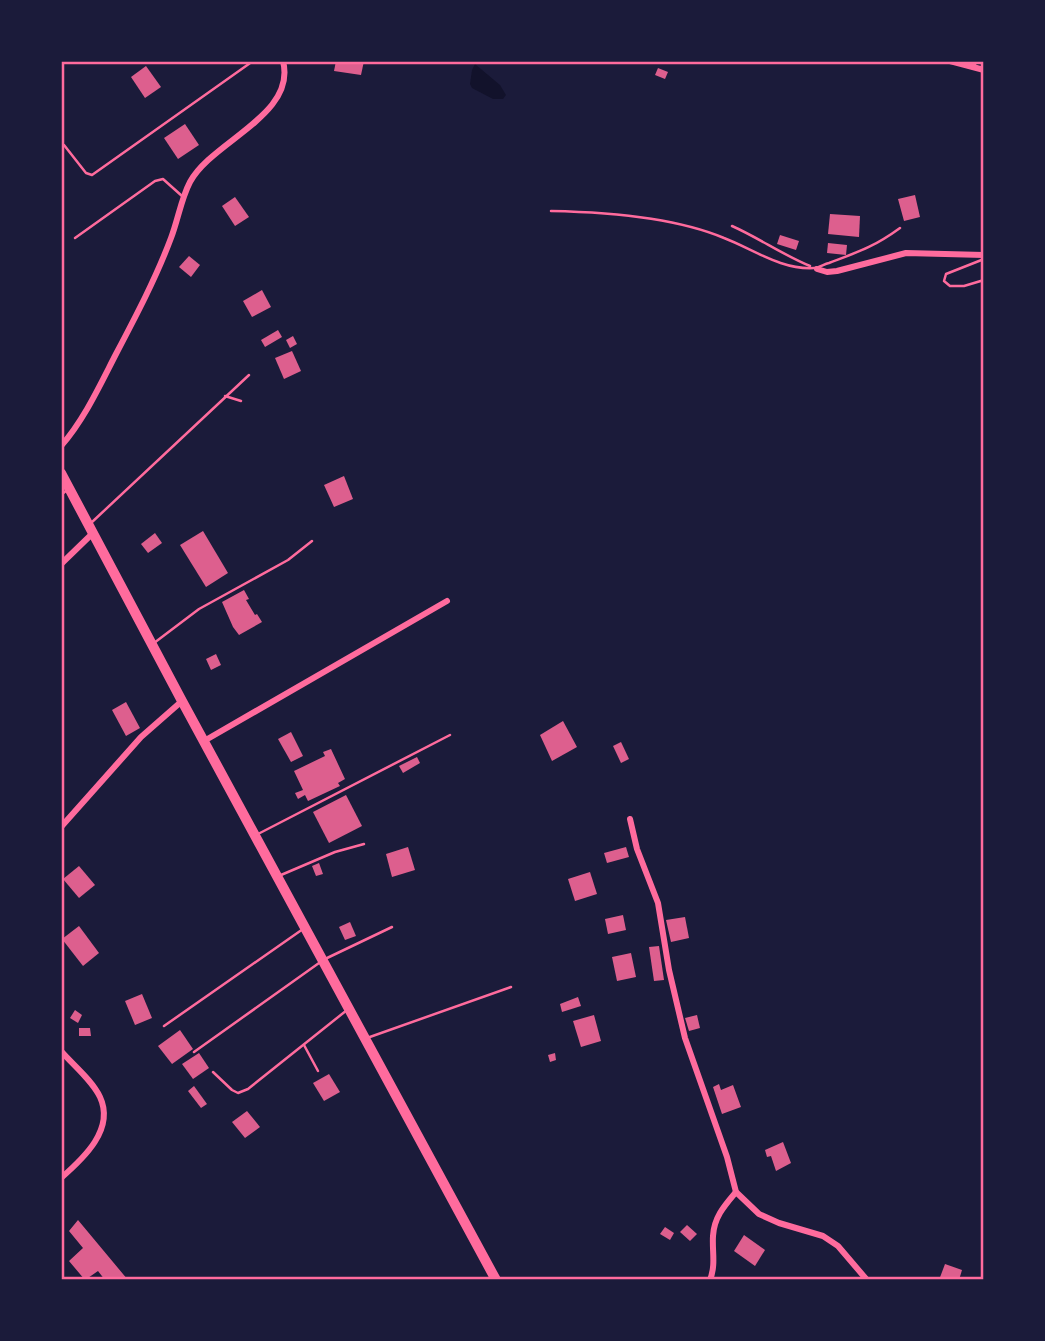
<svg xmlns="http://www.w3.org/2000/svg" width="1045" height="1341" viewBox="0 0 1045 1341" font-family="Poppins,sans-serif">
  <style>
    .water { fill: #12122b }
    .building { fill: #dd5f8e }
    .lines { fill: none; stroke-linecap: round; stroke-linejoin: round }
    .service { stroke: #ff6b9d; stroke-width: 2.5 }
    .minor { stroke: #ff6b9d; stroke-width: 6 }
    .primary { stroke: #ff6b9d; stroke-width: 10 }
    .neatline { fill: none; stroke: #ff6b9d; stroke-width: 2.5 }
  </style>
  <rect width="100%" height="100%" fill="#1b1b3a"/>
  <polygon class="water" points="475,64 500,85 506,95 503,99 493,99 472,88 470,84 472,70"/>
  <g class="building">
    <polygon points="336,61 364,61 361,75 334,71"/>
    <polygon points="146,66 161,87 145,98 131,77"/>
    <polygon points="658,68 668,72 665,79 655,75"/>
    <polygon points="185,124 199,145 178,159 164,138"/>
    <polygon points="915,195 920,217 904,221 898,199"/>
    <polygon points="235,197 249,217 235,226 222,206"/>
    <polygon points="830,214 860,216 859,237 828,234"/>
    <polygon points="780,235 799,241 796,250 777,244"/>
    <polygon points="828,243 847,245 846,255 827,253"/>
    <polygon points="189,256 200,265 191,277 179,267"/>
    <polygon points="262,290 271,307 252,317 243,301"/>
    <polygon points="278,330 282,337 265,347 261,340"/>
    <polygon points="293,336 297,344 290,348 286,340"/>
    <polygon points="292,351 301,371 284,379 275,358"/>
    <polygon points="344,476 353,499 334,507 324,485"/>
    <polygon points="203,531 228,573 206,587 180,545"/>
    <polygon points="155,533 162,543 148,553 141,544"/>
    <polygon points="244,590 249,599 246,600 255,615 257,614 262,622 239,635 233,627 222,602"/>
    <polygon points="216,654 221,665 211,670 206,659"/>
    <polygon points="126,702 140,728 126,736 112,710"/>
    <polygon points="563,721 577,747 552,761 540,735"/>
    <polygon points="291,732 303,756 291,762 278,739"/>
    <polygon points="621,742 629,759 621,763 613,746"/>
    <polygon points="331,749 345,779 338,783 340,786 308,801 305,795 298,799 295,793 303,790 294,771 325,756 323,752"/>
    <polygon points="417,757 420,763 403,773 399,766"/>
    <polygon points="346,795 362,826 329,843 313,812"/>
    <polygon points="408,847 415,870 392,877 386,854"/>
    <polygon points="626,847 629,857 607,863 604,853"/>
    <polygon points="319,863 323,874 316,876 312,866"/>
    <polygon points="79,866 95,885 79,898 63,879"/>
    <polygon points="590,872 597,894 575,901 568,879"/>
    <polygon points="623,915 626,930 608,934 605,919"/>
    <polygon points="685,917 689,938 671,942 666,920"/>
    <polygon points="350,922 356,936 345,940 339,927"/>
    <polygon points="79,926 99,953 83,966 62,939"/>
    <polygon points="659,946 664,980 654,981 649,947"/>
    <polygon points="631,953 636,977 617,981 612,957"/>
    <polygon points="142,994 152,1018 135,1025 125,1001"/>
    <polygon points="578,997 581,1006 562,1012 560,1004"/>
    <polygon points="75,1010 82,1015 78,1023 70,1018"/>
    <polygon points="594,1015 601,1041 581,1047 573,1021"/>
    <polygon points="697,1015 700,1028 689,1031 685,1018"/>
    <polygon points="79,1028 90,1028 91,1036 79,1036"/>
    <polygon points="180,1030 193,1049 172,1064 158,1046"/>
    <polygon points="199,1053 209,1068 193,1079 182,1064"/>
    <polygon points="555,1053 556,1060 550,1062 548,1055"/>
    <polygon points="329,1074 340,1092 324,1101 313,1083"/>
    <polygon points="719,1084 721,1090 733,1085 741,1107 722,1114 713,1087"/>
    <polygon points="194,1086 207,1104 201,1108 188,1091"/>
    <polygon points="247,1111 260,1127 245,1138 232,1122"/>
    <polygon points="783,1142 791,1163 776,1171 771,1156 767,1157 765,1150"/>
    <polygon points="78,1220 128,1280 105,1280 98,1271 85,1280 69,1261 83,1248 69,1231"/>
    <polygon points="687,1225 697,1234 690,1241 680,1232"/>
    <polygon points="665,1227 674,1233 670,1240 660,1234"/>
    <polygon points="744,1235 765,1250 755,1266 734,1251"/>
    <polygon points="945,1264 962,1270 959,1280 939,1280"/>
  </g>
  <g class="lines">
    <g class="service">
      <polyline points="970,61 976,66"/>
      <polyline points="64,145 86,173 92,175 253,61"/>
      <path d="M551,211C605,212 674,217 724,238C753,249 781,270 814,268C819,268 824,264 829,263C858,252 874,247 900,228"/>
      <path d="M732,226C759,238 783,255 810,266"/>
      <polyline points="75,238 155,181 163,179 182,196"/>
      <polyline points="984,259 946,274 944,281 950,286 964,286 984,280"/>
      <polyline points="225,396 241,401"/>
      <polyline points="61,495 67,490"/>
      <polyline points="91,523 249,375"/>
      <polyline points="154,643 199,609 288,560 312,541"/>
      <polyline points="258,834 450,735"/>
      <polyline points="281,875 335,852 364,844"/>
      <polyline points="325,959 392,927"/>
      <polyline points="164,1026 303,929"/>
      <polyline points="367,1038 511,987"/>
      <polyline points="304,1045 318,1071"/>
      <polyline points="194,1052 319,963"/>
      <polyline points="213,1072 232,1090 238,1093 248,1089 347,1010"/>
    </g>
    <g class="minor">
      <polyline points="950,61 984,70"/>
      <polyline points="817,269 827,272 837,271 906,253 984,255"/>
      <path d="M61,446C84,420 100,385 116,354C136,316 156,278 171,238C178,220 181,199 190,182C212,141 297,115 283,61"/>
      <polyline points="61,564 93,533"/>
      <polyline points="204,741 447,601"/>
      <polyline points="630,819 637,849 658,903 669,970 685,1038 727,1157 736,1192 759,1214 779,1223 823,1236 838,1246 867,1280"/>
      <polyline points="61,827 141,737 182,701"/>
      <path d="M61,1051C73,1065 92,1080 100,1097C115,1129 84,1158 61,1178"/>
      <path d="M710,1280C716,1264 712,1252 713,1236C714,1217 725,1205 736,1192"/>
    </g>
    <polyline class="primary" points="61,473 182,701 496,1280"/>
  </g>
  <rect width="1045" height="1341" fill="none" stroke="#1b1b3a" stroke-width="126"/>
  <rect x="63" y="63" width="919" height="1215" class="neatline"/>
</svg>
